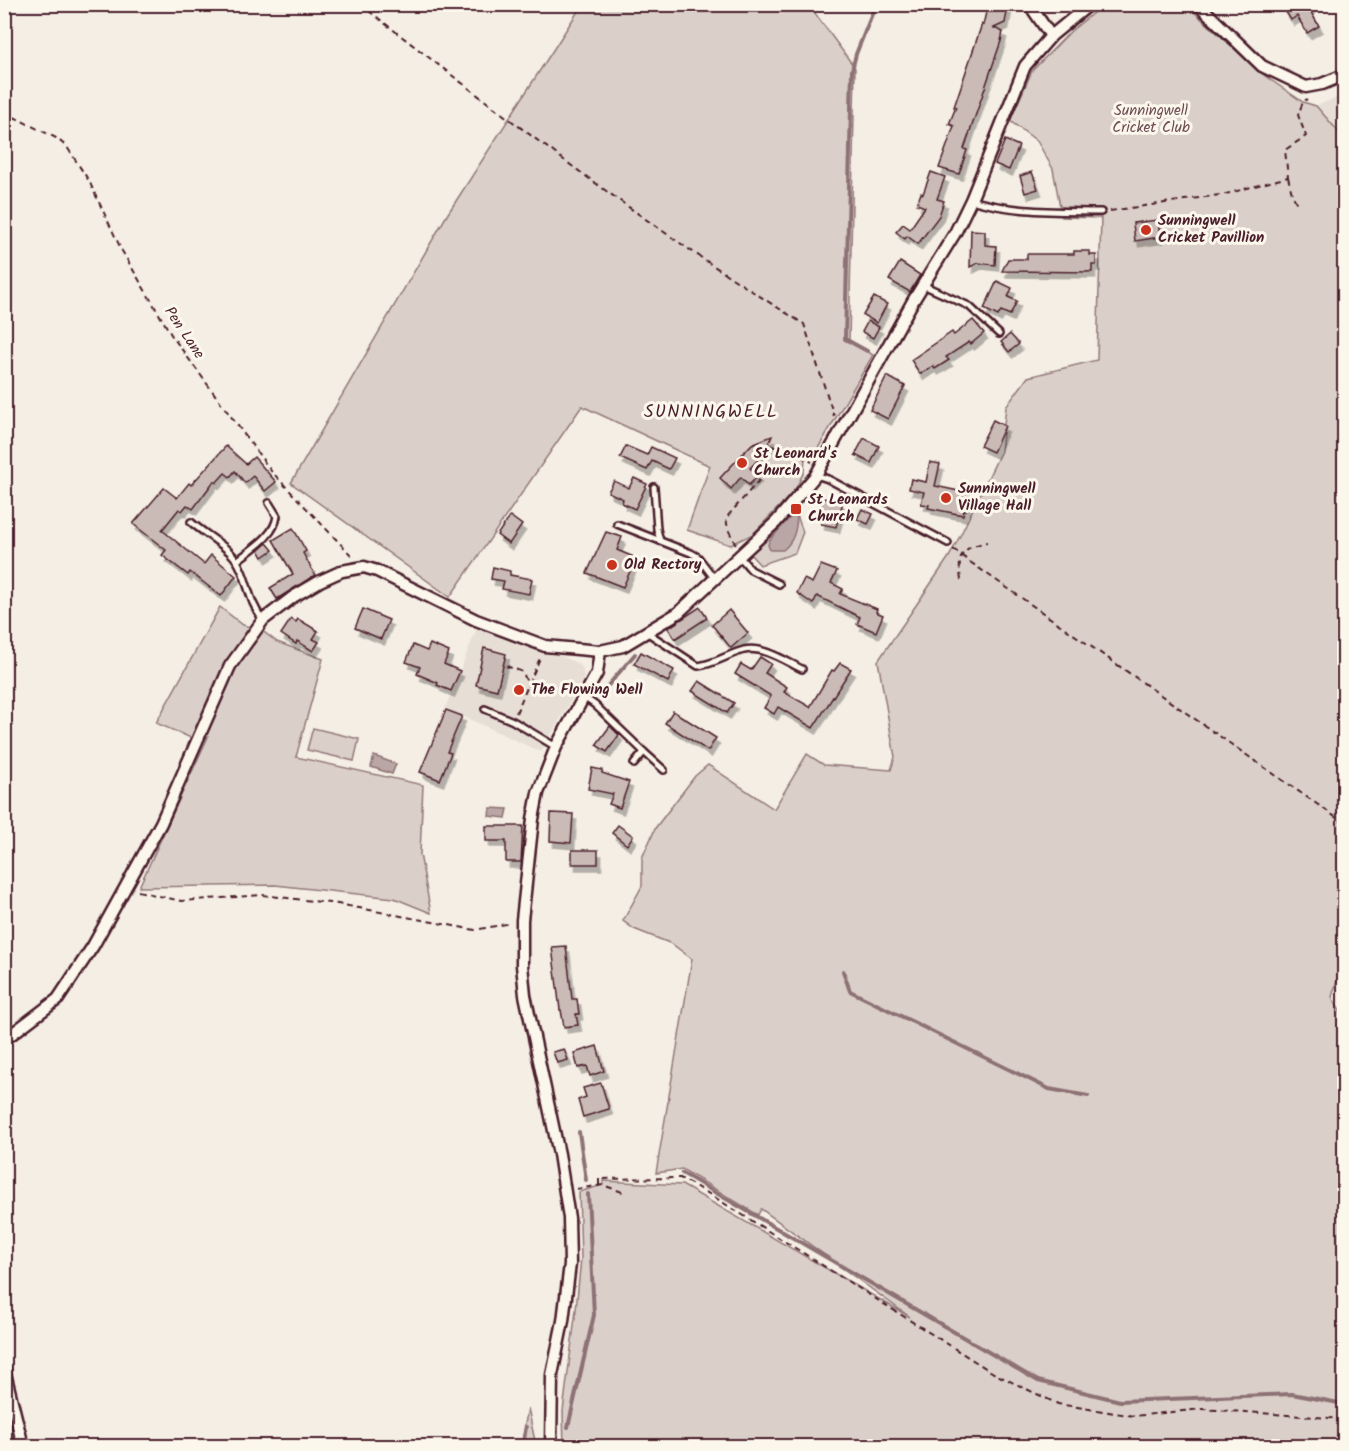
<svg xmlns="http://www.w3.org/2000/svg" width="1349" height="1451" viewBox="0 0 1349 1451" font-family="Kalam,sans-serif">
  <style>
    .built { fill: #e7dfd6 }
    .green { fill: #dbd0c9; stroke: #92787a; stroke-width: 1.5 }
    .water { fill: #baa7a5; stroke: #8d7174; stroke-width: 1.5 }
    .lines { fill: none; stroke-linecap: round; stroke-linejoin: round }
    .stream { stroke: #8d7174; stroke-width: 4 }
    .building { fill: #cabbb6; stroke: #4a1f2b; stroke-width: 1.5; filter: url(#shadow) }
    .lane-casing { stroke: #4a1f2b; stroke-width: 10 }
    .street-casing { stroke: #4a1f2b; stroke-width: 15 }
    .path { stroke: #4a1f2b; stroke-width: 2; stroke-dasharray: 6 4.5; stroke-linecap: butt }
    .lane { stroke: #fbf7ec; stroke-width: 5 }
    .street { stroke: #fbf7ec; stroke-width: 10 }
    .poi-dot { fill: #c8321e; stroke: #fbf7ec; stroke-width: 2 }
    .labels { text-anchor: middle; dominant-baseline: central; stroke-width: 6; stroke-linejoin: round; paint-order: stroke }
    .park-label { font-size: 15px; fill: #6e4b52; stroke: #fbf7ec }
    .poi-label { font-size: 15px; font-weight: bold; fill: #4a1f2b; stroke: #fbf7ec; text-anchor: start }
    .street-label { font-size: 15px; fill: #4a1f2b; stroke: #fbf7ec }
    .quarter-label { font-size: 18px; letter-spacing: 1.5px; fill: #4a1f2b; stroke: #fbf7ec }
  </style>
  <defs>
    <filter id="shadow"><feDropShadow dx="3.5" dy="6" stdDeviation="0" flood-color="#0004"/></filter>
  </defs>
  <rect width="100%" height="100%" fill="#f4eee4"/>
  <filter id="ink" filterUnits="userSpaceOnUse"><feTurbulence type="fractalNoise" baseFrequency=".0167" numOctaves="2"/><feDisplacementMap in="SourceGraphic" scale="12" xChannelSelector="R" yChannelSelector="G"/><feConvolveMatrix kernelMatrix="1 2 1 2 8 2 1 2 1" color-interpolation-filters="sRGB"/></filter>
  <g filter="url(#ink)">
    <g class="built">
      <polygon points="1344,95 1344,138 1316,106"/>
      <polygon points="477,628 515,642 556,654 575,662 582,667 584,678 541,752 445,708"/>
    </g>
    <g class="green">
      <polygon points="582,5 809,5 855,68 849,340 873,355 814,455 805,457 804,472 795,490 753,534 730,545 687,530 710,466 582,406 450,597 291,483 447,215"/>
      <polygon points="1103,5 1186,5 1265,76 1303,102 1316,106 1344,138 1344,957 1332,997 1344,1018 1344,1446 564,1446 563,1411 576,1310 581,1258 579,1192 603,1185 603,1181 682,1185 910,1317 761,1209 758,1215 682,1169 656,1173 692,959 672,944 634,929 623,921 642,886 642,858 656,827 695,776 708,765 774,809 807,754 824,765 891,770 895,757 878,661 949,557 961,534 1001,451 1006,407 1028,377 1097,360 1101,218 1062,217 1053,169 1037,141 1010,121 1032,71 1071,31"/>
      <polygon points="795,510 803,532 795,553 760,565 750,554 763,544"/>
      <polygon points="220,607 243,625 261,630 277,642 323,659 296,757 423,785 420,854 431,913 394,898 275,885 139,887 208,737 191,738 156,723"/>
      <polygon points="313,728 359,739 354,761 307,750"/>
      <polygon points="528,1408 536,1446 521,1446"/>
    </g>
    <g class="water">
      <path d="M793,514L797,517C796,530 794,541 783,550H770L768,545L769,541Z"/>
      <polygon points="374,756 396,764 392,774 371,767"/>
      <polygon points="490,808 508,809 506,818 489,816"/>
    </g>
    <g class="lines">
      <g class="stream">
        <polyline points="867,351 845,339 852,70 856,54 876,4"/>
        <polyline points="605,689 635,654"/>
        <polyline points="843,971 850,991 1049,1089 1088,1096"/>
        <polyline points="579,1132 586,1180"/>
        <polyline points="682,1173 1038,1381 1120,1401 1292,1394 1344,1404"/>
        <polyline points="568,1427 594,1315 588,1194"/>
        <polyline points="523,1446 526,1427"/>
      </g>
    </g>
    <g class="building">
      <polygon points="988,4 1008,6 1007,12 1005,23 994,28 1003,32 1001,41 964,149 967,150 959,174 939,168 954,126 949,124 956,107 954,107 982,24 983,25"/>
      <polygon points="1281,4 1315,4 1309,9 1319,26 1307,33 1297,16 1291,20"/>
      <polygon points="1005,140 1019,146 1009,170 995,164"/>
      <polygon points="931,172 945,177 937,199 944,201 939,216 918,244 907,236 905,239 896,232 903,224 910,229 925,207 917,204 921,193 923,194"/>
      <polygon points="1032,172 1038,189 1025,193 1020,176"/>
      <polygon points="1158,220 1160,237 1135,241 1133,223"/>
      <polygon points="971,230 985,231 985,245 996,246 995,265 978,263 970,267"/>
      <polygon points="1074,251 1090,251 1090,255 1096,255 1096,265 1092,265 1092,272 1002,271 1008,259 1027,259 1027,254 1074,254"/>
      <polygon points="900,262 920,275 910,292 889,280"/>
      <polygon points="997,281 1012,288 1008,297 1017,301 1010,315 1001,311 998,316 984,309"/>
      <polygon points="874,297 887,304 877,323 863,315"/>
      <polygon points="973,320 984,333 971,344 969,342 946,357 949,360 935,369 933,366 920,374 911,360 952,332 954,335"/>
      <polygon points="868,321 879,327 873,338 862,332"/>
      <polygon points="1010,334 1019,344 1009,352 1001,342"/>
      <polygon points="887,376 905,386 888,419 870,410"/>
      <polygon points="993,420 1005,426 993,452 980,446"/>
      <polygon points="772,436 765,453 750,468 758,476 749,485 741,477 731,489 720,478 752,444"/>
      <polygon points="864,438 879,446 871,463 855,455"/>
      <polygon points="226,446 246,464 254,457 276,482 265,491 253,476 245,483 235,471 230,477 225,473 216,483 214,481 193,509 187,505 182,511 179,509 162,530 204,564 211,555 236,576 221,596 190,572 188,575 162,555 166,550 133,524 164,488 177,498 189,483 191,485"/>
      <polygon points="626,446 647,455 651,447 675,458 669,469 652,461 647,470 620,458"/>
      <polygon points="930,462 940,464 935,486 959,491 960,486 971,488 966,510 964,510 963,515 928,508 929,505 921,504 924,492 909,489 911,479 926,482"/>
      <polygon points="634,478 647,484 635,509 622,503 623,499 608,492 614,481 629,488"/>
      <polygon points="823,498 843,502 836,527 821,524 822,518 818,517"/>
      <polygon points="862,509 873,514 868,524 857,519"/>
      <polygon points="510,516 522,525 509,544 497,535"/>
      <polygon points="293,528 306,551 303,553 315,575 277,599 270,588 293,574 273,540"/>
      <polygon points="606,532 622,537 617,550 636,558 623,587 587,573"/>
      <polygon points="267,543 273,550 263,557 259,550"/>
      <polygon points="821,565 837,571 831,583 843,589 840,594 877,609 876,612 883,615 876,632 857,624 860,617 817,596 813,604 797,593 804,579 812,583"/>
      <polygon points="493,567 510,571 510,575 532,579 529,594 502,589 504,581 491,579"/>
      <polygon points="700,607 707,618 675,639 668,628"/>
      <polygon points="363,609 389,620 381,639 355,628"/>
      <polygon points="729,610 748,633 731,648 712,625"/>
      <polygon points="291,619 296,622 298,619 318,631 313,639 319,642 313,651 297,641 296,644 281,634"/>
      <polygon points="430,644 449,652 444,664 460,671 451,691 437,685 438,683 417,674 420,667 406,662 413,645 427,651"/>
      <polygon points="484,648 506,654 497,690 476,685"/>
      <polygon points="641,652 674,670 668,682 634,664"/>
      <polygon points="760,657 771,664 765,673 787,687 784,692 810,707 832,670 834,671 840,663 851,669 813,728 778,707 774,714 764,708 771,696 735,674 741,664 751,670"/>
      <polygon points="699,681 734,703 727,713 692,691"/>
      <polygon points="446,710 462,716 447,752 451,753 440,780 420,772"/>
      <polygon points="673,711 716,738 708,751 665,723"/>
      <polygon points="610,726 619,735 607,752 596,745"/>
      <polygon points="592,768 602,770 602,773 629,782 620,808 609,804 613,794 588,789"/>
      <polygon points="551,813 573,814 571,843 550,841"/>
      <polygon points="618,825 633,836 627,845 612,833"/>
      <polygon points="486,826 523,826 521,862 506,862 506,841 486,841"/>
      <rect x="572" y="850" width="26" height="14"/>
      <polygon points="566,946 572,999 577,999 579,1014 576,1014 578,1025 564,1027 561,1010 560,1010 552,947"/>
      <polygon points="597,1046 604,1071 590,1076 587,1066 578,1068 574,1053"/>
      <polygon points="564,1049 568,1060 557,1063 553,1052"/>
      <polygon points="601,1083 609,1109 583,1117 578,1100 586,1097 583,1088"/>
    </g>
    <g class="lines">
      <g class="lane-casing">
        <g id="lane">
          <path d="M971,200C1016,213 1055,211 1101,212"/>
          <polyline points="923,285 969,306 999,334"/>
          <polyline points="816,475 828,479 948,543"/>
          <polyline points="654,487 657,529 660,541"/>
          <path d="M191,522C204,534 228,546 237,561C249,581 247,599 263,620"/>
          <polyline points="617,524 691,553 698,557 714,578"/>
          <polyline points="740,557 751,570 779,584"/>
          <path d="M237,561C252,548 274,537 277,516L269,503"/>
          <path d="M648,633L698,666C715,664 728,654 744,650C764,646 785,661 802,669"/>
          <polyline points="585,698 595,705 644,752 634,764"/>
          <polyline points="485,709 513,721 556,747"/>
          <polyline points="644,752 664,770"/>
        </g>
      </g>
      <g class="street-casing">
        <g id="street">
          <polyline points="1029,4 1051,36"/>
          <polyline points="1198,4 1262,66 1306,87 1322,84 1344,75"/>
          <polyline points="4,1040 58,999 93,946 161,823 230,666 263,620 293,597 320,581 342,571 364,567 377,571 476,620 545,646 600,651 623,646 678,613 776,522 816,475 913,301 955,233 971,200 1025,66 1051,36 1090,4"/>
          <polyline points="4,1369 23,1446"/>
          <polyline points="551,1446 552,1375 563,1321 570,1264 569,1218 559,1154 525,995 522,965 522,920 533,819 538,793 556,747 597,673 600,651"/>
        </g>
      </g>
      <g class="path">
        <path d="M360,4C504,116 648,228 804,324L834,416"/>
        <polyline points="4,112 56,138 67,147 89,181 122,251 172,336 271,471 352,556"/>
        <polyline points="1288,177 1292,194 1298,206"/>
        <polyline points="1110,211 1226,194 1288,177 1285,150 1306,136 1298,115 1303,102 1307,99"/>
        <polyline points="736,545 728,529 726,518 761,478 766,458 771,446 788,450 812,462"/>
        <polyline points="953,549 970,562"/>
        <polyline points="970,562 1344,823"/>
        <path d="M961,580C957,553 962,548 987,542"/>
        <polyline points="506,666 523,672 528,686"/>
        <polyline points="516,713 540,658"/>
        <polyline points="138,891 181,901 263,895 338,904 475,930 511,923"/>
        <polyline points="599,1185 599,1179 680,1178 711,1195 995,1374 1058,1404 1134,1416 1202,1409 1344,1419"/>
        <polyline points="576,1189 603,1185 625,1193"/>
      </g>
      <use href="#lane" class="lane"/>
      <use href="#street" class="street"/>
    </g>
  </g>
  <g class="poi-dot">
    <circle cx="1146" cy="230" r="6"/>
    <circle cx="742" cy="463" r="6"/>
    <circle cx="946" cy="498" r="6"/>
    <rect x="790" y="503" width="12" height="12" rx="3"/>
    <circle cx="612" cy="565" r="6"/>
    <circle cx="519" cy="690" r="6"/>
  </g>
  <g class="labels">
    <g class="park-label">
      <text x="1151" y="111">Sunningwell<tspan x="1151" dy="17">Cricket Club</tspan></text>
    </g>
    <g class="poi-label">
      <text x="1158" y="221">Sunningwell<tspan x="1158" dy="17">Cricket Pavillion</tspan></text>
      <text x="754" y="454">St Leonard's<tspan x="754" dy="17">Church</tspan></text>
      <text x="958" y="489">Sunningwell<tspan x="958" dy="17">Village Hall</tspan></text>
      <text x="808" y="500">St Leonards<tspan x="808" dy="17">Church</tspan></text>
      <text x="624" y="565">Old Rectory</text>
      <text x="531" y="690">The Flowing Well</text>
    </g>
    <g class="street-label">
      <text transform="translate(184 333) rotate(56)">Pen Lane</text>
    </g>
    <g class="quarter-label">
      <text x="711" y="412">SUNNINGWELL</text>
    </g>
  </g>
  <rect width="1349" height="1451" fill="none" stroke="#fbf7ec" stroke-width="24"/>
  <rect x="12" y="12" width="1325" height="1427" fill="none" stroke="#4a1f2b" stroke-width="2" filter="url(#ink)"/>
</svg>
